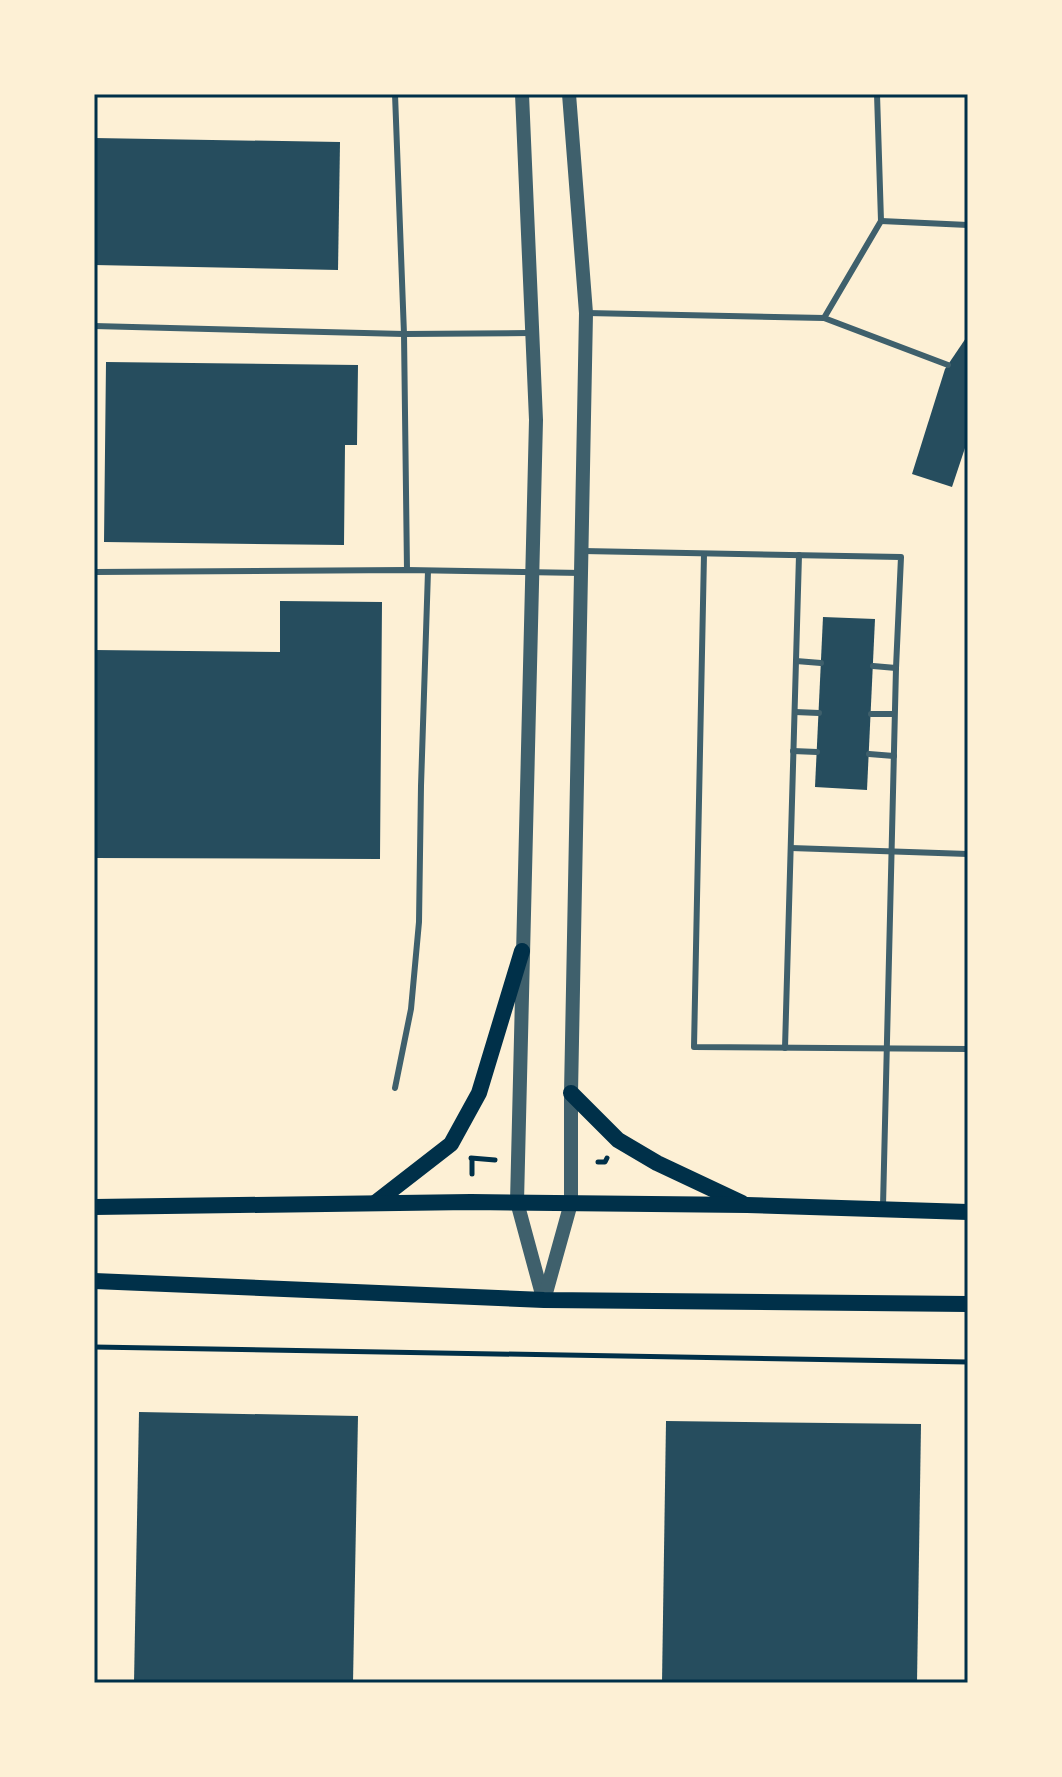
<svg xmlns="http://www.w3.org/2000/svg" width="1062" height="1777" viewBox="0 0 1062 1777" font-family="Ubuntu,sans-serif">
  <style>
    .building { fill: #264d5e }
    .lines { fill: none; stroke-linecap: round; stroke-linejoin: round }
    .path { stroke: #003049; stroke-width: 5 }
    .service { stroke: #3f606c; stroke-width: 6 }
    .tertiary { stroke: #3f606c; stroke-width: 14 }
    .secondary { stroke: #003049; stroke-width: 16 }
    .neatline { fill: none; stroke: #003049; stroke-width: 3 }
  </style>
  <rect width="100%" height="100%" fill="#fdf0d5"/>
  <g class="building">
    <polygon points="94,138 340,142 338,270 94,265"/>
    <polygon points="968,335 968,439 952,487 912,474 945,369"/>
    <polygon points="106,362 358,365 357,445 345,445 344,545 104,542"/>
    <polygon points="280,601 382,602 380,859 94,858 94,650 280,652"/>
    <polygon points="823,617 875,619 867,790 815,787"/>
    <polygon points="139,1412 358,1416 353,1683 134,1683"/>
    <polygon points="666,1421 921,1424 917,1683 662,1683"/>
  </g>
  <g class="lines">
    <g class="path">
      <polyline points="471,1158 495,1160"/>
      <polyline points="598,1162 605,1162 607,1158"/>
      <polyline points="472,1174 472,1159"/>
      <polyline points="94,1347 968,1362"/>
    </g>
    <g class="service">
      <polyline points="395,94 404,334 407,570"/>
      <polyline points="881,221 968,225"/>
      <polyline points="587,313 824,318 881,221 877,94"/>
      <polyline points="824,318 948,365"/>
      <polyline points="94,326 404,334 530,333"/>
      <polyline points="583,551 901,557 896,668 883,1206"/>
      <polyline points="704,554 694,1047 968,1049"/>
      <polyline points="94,572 407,570 582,573"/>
      <polyline points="796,661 821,663"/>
      <polyline points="873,666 896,668"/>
      <polyline points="795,712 819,713"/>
      <polyline points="871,714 894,714"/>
      <polyline points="793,751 817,752"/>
      <polyline points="869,754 894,756"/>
      <polyline points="791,848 968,854"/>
      <polyline points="785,1048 799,555"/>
      <polyline points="395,1088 411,1009 419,922 421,786 428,571"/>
    </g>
    <g class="tertiary">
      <polyline points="522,94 536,420 517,1202 543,1298"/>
      <polyline points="544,1300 571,1203 571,1093 586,313 569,94"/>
    </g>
    <g class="secondary">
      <polyline points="571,1093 618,1140 657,1163 742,1203"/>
      <polyline points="375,1203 451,1144 479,1093 522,951"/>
      <polyline points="94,1207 471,1202 747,1205 968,1212"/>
      <polyline points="94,1281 544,1300 968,1304"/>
    </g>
  </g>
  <rect width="1062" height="1777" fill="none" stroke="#fdf0d5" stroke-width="192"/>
  <rect x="96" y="96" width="870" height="1585" class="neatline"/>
</svg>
